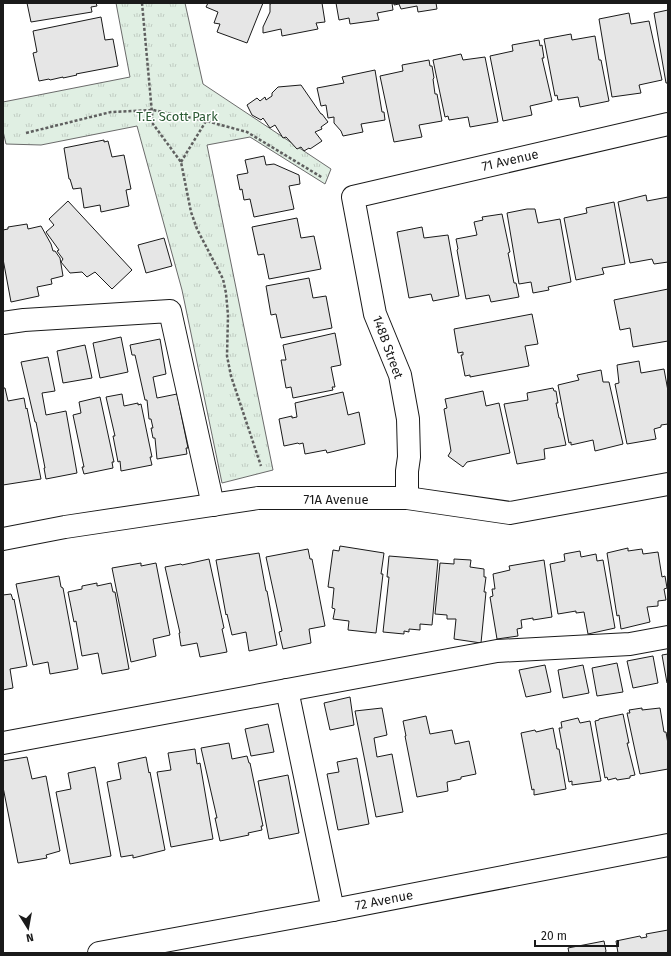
<svg xmlns="http://www.w3.org/2000/svg" width="671" height="956" viewBox="0 0 671 956" font-family="'Fira Sans',sans-serif">
  <style>
    .grass { fill: url(#grass-tufts); stroke: #6a6a6a }
    .building { fill: #e6e6e6; stroke: #1a1a1a }
    .lines { fill: none; stroke-linecap: round; stroke-linejoin: round }
    .minor-casing { stroke: #1a1a1a; stroke-width: 24 }
    .major-casing { stroke: #1a1a1a; stroke-width: 24 }
    .path { stroke: #5f5f5f; stroke-width: 2.5; stroke-dasharray: 3 2; stroke-linecap: butt }
    .minor { stroke: #fff; stroke-width: 22 }
    .major { stroke: #fff; stroke-width: 22 }
    .labels { text-anchor: middle; dominant-baseline: central; stroke-width: 3; stroke-linejoin: round; paint-order: stroke }
    .park-label { font-size: 13px; fill: #2b5a34; stroke: #fff }
    .street-label { font-size: 13px; fill: #1a1a1a; stroke: #fff }
  </style>
  <defs>
    <pattern id="grass-tufts" width="24" height="20" patternUnits="userSpaceOnUse"><rect width="24" height="20" fill="#e0efe3"/><path d="M3 7l-1-3M5 7V3M7 7l1-3M15 17l-1-3M17 17v-4M19 17l1-3" fill="none" stroke="#c0ccc2"/></pattern>
  </defs>
  <rect width="100%" height="100%" fill="#fff"/>
  <polygon class="grass" points="116,3 185,3 203,84 331,169 325,184 250,137 207,145 273,470 222,483 182,290 137,126 41,145 6,144 3,131 3,102 130,77"/>
  <g class="building">
    <polygon points="27,3 96,3 97,6 91,7 92,12 31,22"/>
    <polygon points="208,3 263,3 247,43 217,32 220,24 214,23 218,12 206,7"/>
    <polygon points="273,3 322,3 325,22 316,23 318,29 282,36 281,29 263,33 263,27 270,12 270,4"/>
    <polygon points="336,3 392,3 393,10 377,13 379,20 350,24 349,18 339,20"/>
    <polygon points="394,3 440,3 436,3 437,9 418,12 417,6 401,9 399,4 394,5"/>
    <polygon points="668,10 668,83 666,83 654,13"/>
    <polygon points="629,13 631,24 649,21 662,80 639,85 641,93 612,97 599,19"/>
    <polygon points="101,17 105,40 113,39 118,66 76,74 77,75 63,78 63,77 50,80 49,79 39,81 33,53 37,52 33,31"/>
    <polygon points="571,34 572,40 595,36 599,60 601,60 609,101 580,107 578,97 558,100 557,95 555,96 544,39"/>
    <polygon points="539,40 540,46 542,45 544,58 542,58 552,101 530,106 532,115 503,121 490,56 513,51 512,45"/>
    <polygon points="461,54 463,60 485,57 498,122 470,127 468,117 449,120 448,116 445,117 433,60"/>
    <polygon points="429,60 430,66 432,66 434,78 433,79 435,94 437,94 442,121 419,125 422,137 394,142 380,76 403,71 402,65"/>
    <polygon points="375,70 382,112 384,112 385,120 361,124 363,132 343,136 341,131 334,123 334,117 328,118 326,105 321,106 317,88 344,83 342,77"/>
    <polygon points="301,85 321,114 322,114 328,122 321,127 322,129 315,132 322,141 310,149 309,148 304,151 301,147 297,149 286,137 283,138 275,125 270,128 263,118 261,120 252,115 247,105 257,98 260,101 265,97 266,100 272,96 272,93 278,87"/>
    <polygon points="104,140 104,142 108,141 112,157 124,155 131,189 126,190 129,206 101,212 100,205 84,208 81,188 73,189 70,179 69,179 64,148"/>
    <polygon points="264,156 266,165 274,164 299,175 300,184 289,186 294,209 254,217 250,199 244,200 242,189 240,190 237,175 248,173 245,160"/>
    <polygon points="646,195 647,201 668,197 668,262 654,264 652,259 630,263 618,202"/>
    <polygon points="68,201 132,270 112,289 95,272 87,277 82,272 70,273 61,262 63,259 57,251 59,250 46,232 54,225 49,219"/>
    <polygon points="614,202 625,264 602,268 604,274 576,280 564,218 587,213 586,208"/>
    <polygon points="527,209 535,209 538,223 560,219 571,282 548,287 549,290 533,293 531,282 519,284 507,213"/>
    <polygon points="502,214 510,252 508,253 514,283 516,283 519,297 491,302 489,295 466,299 457,250 458,249 456,239 477,235 474,222 483,220 482,217"/>
    <polygon points="297,218 301,238 314,236 321,269 269,279 264,254 258,255 252,227"/>
    <polygon points="27,224 28,229 41,226 51,244 53,251 55,251 60,258 63,276 51,279 52,284 37,287 39,296 11,302 3,259 3,230 8,229 8,227"/>
    <polygon points="422,227 424,238 448,235 459,296 433,301 431,294 409,298 397,232"/>
    <polygon points="164,238 172,266 146,273 138,245"/>
    <polygon points="309,278 313,298 326,296 332,328 281,338 276,314 271,315 266,286"/>
    <polygon points="668,289 668,341 633,347 630,328 620,330 614,300"/>
    <polygon points="532,314 538,344 525,346 529,366 470,377 470,375 465,376 461,355 463,355 463,352 458,353 454,329"/>
    <polygon points="335,333 341,365 331,367 335,387 332,387 333,390 293,398 291,387 286,388 281,360 286,360 283,345"/>
    <polygon points="121,337 128,372 100,378 93,343"/>
    <polygon points="160,339 166,374 153,377 157,398 177,394 188,448 186,448 187,454 157,459 155,438 153,438 151,428 153,428 151,419 149,419 147,400 145,400 135,355 132,355 130,345"/>
    <polygon points="85,345 92,378 63,383 57,351"/>
    <polygon points="48,357 55,391 42,393 46,415 66,411 77,473 46,479 44,468 45,468 36,422 35,422 21,362"/>
    <polygon points="639,361 641,373 664,369 668,391 668,424 661,425 661,427 654,429 656,439 627,444 615,384 619,383 617,365"/>
    <polygon points="601,370 603,382 609,382 623,444 595,451 593,440 571,445 571,442 569,443 558,385 579,380 577,375"/>
    <polygon points="3,388 5,388 8,401 24,398 26,409 27,408 41,479 3,485"/>
    <polygon points="553,388 554,391 556,391 558,403 556,403 559,418 560,418 566,445 544,449 545,459 517,464 504,404 528,400 527,393"/>
    <polygon points="483,391 486,406 499,403 510,453 467,462 463,467 448,456 451,451 444,409 447,408 445,399"/>
    <polygon points="343,392 348,415 359,412 365,444 327,453 326,450 305,454 303,443 299,444 298,443 284,446 279,419 292,416 292,418 297,417 295,403"/>
    <polygon points="122,394 124,406 138,403 138,405 141,404 152,457 150,457 152,465 121,471 120,461 118,462 113,436 115,436 106,397"/>
    <polygon points="100,397 114,462 112,462 113,468 84,474 82,467 84,467 73,415 81,413 79,402"/>
    <polygon points="340,546 384,553 381,574 383,574 376,633 348,630 349,621 333,619 335,609 332,608 334,588 328,587 333,550 339,551"/>
    <polygon points="628,548 628,551 642,549 643,554 658,552 662,577 665,576 667,588 664,589 666,600 658,601 658,606 647,607 650,622 621,629 619,615 617,616 607,553"/>
    <polygon points="308,549 310,559 312,559 325,626 309,629 311,643 283,649 279,632 282,631 266,557"/>
    <polygon points="580,551 581,557 596,554 597,561 603,560 615,628 588,634 584,612 576,613 576,611 558,614 550,564 565,561 564,554"/>
    <polygon points="259,553 266,591 267,591 277,645 249,651 246,632 232,635 227,614 226,615 216,560"/>
    <polygon points="389,556 438,560 432,625 420,624 420,630 409,629 409,632 404,631 404,634 383,632 389,577 387,577"/>
    <polygon points="209,559 224,628 222,629 227,652 200,657 197,643 181,646 179,633 180,633 165,567 181,564 182,565"/>
    <polygon points="454,559 471,560 470,567 484,569 484,577 486,577 484,592 486,592 481,643 454,639 456,619 447,619 447,615 435,614 440,563 454,564"/>
    <polygon points="544,560 552,617 533,620 533,618 521,620 522,628 517,629 518,636 497,639 490,597 493,596 492,589 495,589 493,574 510,570 509,566"/>
    <polygon points="141,563 141,566 156,563 170,635 153,639 156,656 131,662 112,568"/>
    <polygon points="59,576 61,587 63,588 78,669 50,674 48,662 33,665 16,584"/>
    <polygon points="97,583 97,586 111,583 113,592 115,592 129,669 102,674 98,653 82,656 76,621 74,622 68,592 82,589 82,586"/>
    <polygon points="11,594 13,600 14,599 27,666 10,669 13,688 3,690 3,595"/>
    <polygon points="668,654 668,682 667,683 662,655"/>
    <polygon points="653,656 658,683 633,688 627,661"/>
    <polygon points="617,663 623,692 597,696 592,668"/>
    <polygon points="545,665 551,692 526,697 519,670"/>
    <polygon points="583,665 589,693 563,698 558,670"/>
    <polygon points="350,697 354,725 330,730 324,703"/>
    <polygon points="382,708 387,735 374,738 377,757 392,754 403,812 376,817 355,711"/>
    <polygon points="642,708 642,710 660,708 664,732 666,732 668,744 668,769 640,774 627,713 630,713 629,710"/>
    <polygon points="623,714 629,743 627,743 635,775 630,776 630,778 617,780 616,778 608,780 607,777 605,778 595,721 599,720 599,719"/>
    <polygon points="426,716 430,734 452,730 455,744 469,741 476,774 461,777 461,779 447,782 448,791 417,797 405,736 406,736 403,721"/>
    <polygon points="578,718 580,723 590,721 601,781 572,785 572,781 569,782 559,728 562,728 561,722"/>
    <polygon points="268,724 274,752 251,756 245,729"/>
    <polygon points="553,728 557,749 559,749 566,789 534,795 534,789 532,790 521,733 535,730 536,732"/>
    <polygon points="229,743 232,759 247,756 249,763 250,763 263,826 261,826 262,830 248,833 249,835 220,841 215,818 217,818 201,748"/>
    <polygon points="195,749 197,764 200,763 213,839 171,847 157,772 171,770 168,753"/>
    <polygon points="27,757 32,779 46,776 60,851 46,855 47,858 18,863 3,787 3,761"/>
    <polygon points="146,757 149,773 150,772 165,850 133,858 133,855 121,857 107,782 121,779 118,763"/>
    <polygon points="357,758 369,824 338,830 327,774 339,772 337,762"/>
    <polygon points="95,767 111,856 70,864 56,792 71,789 68,773"/>
    <polygon points="288,775 299,833 269,839 258,781"/>
    <polygon points="668,930 668,953 618,953 616,941 640,936 641,938 647,937 646,934"/>
    <polygon points="604,941 606,951 605,953 569,953 568,948"/>
  </g>
  <g class="lines">
    <g class="minor-casing">
      <g id="minor">
        <polyline points="3,323 24,320 170,311 213,505"/>
        <polyline points="407,498 407,471 409,457 408,419 400,375 375,314 353,197 668,124"/>
        <polyline points="3,539 65,527 258,498 407,498 510,513 668,484"/>
        <polyline points="287,690 333,910"/>
        <polyline points="3,743 497,651 630,644 668,637"/>
      </g>
    </g>
    <g class="major-casing">
      <polyline id="major" points="99,953 333,910 668,845"/>
    </g>
    <g class="path">
      <polyline points="142,3 153,124 181,162 191,212 197,229 223,279 226,293 228,315 227,356 231,376 261,466"/>
      <polyline points="26,133 111,112 153,110 206,121 247,132 323,178"/>
      <polyline points="181,162 206,121"/>
    </g>
    <use href="#minor" class="minor"/>
    <use href="#major" class="major"/>
  </g>
  <g class="labels">
    <g class="park-label">
      <text x="177" y="116">T.E. Scott Park</text>
    </g>
    <g class="street-label">
      <text transform="translate(510 160) rotate(-13)">71 Avenue</text>
      <text transform="translate(388 347) rotate(70)">148B Street</text>
      <text x="336" y="499">71A Avenue</text>
      <text transform="translate(384 900) rotate(-11)">72 Avenue</text>
    </g>
  </g>
  <rect width="671" height="956" fill="none" stroke="#1a1a1a" stroke-width="8"/>
  <g transform="translate(28 928) rotate(169)" stroke="#ffffff" stroke-width="3" paint-order="stroke">
  <path d="M0-3L7 15L0 10L-7 15Z" fill="#1a1a1a"/>
  <text y="-6" font-size="11" font-weight="bold" text-anchor="middle" fill="#1a1a1a">N</text>
  </g>
  <path d="M535 940v6h83v-6" fill="none" stroke="#1a1a1a" stroke-width="2"/>
  <text x="541" y="940" font-size="12" fill="#1a1a1a" stroke="#ffffff" stroke-width="3" paint-order="stroke">20 m</text>
</svg>
